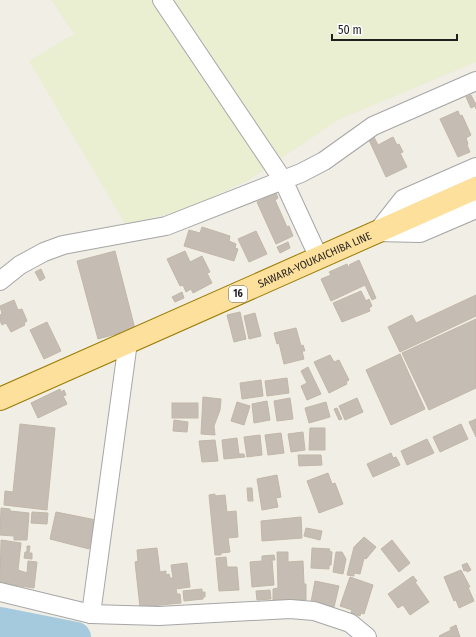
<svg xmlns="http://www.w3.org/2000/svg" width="476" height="637" viewBox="0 0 476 637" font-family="'Fira Sans Condensed',sans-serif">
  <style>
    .farmland { fill: #e9efd0 }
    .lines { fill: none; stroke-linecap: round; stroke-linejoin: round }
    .river { stroke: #a5cade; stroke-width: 30 }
    .building { fill: #c5bdb4; stroke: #c2b7a7 }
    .minor-casing { stroke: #a6a6a6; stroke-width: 20 }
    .major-casing { stroke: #9a7b00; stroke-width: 24 }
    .minor { stroke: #fff; stroke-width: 18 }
    .major { stroke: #fee09d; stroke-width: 22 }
    .labels { text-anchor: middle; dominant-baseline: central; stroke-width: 3; stroke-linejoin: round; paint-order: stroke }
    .shield { fill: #fff; stroke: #626262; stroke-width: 1 }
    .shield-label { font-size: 10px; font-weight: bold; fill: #1f1f1f }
    .street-label { font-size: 11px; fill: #1f1f1f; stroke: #fff }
  </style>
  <rect width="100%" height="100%" fill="#f0eee5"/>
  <polygon class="farmland" points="51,0 476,0 476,62 338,120 249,180 182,211 125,224 29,61 74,34"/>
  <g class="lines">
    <polyline class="river" points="0,622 76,637"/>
  </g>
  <g class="building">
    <polygon points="471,95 475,103 476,103 476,109 475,106 471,108 466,97"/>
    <polygon points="458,111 460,116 462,115 471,135 466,138 468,144 467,145 470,152 458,157 440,119"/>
    <polygon points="374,137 378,145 393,137 397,145 399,144 403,152 400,153 407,167 386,177 369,140"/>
    <polygon points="276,193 278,198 275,200 287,227 289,226 293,236 276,244 257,202"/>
    <polygon points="202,227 230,236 229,241 236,244 235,248 238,249 234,261 184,246 189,230 200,233"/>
    <polygon points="256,231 267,254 249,262 238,239"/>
    <polygon points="288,242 290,248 280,253 277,247"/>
    <polygon points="115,251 135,329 98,339 77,261"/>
    <polygon points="185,251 190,262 202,256 210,272 207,273 212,283 193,293 191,289 186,292 183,285 180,286 167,259"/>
    <polygon points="359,260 376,298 372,300 365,285 331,301 321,279 331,275 329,272 347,264 348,267 350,266 349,265"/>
    <polygon points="41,269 45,278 40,281 35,272"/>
    <polygon points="361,291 366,301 369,299 372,306 369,308 370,311 342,322 333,303"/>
    <polygon points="182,292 184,298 175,302 172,297"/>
    <polygon points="476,295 476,316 400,352 388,327 412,315 416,323"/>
    <polygon points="14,300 18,310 22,309 27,321 24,323 25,325 11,332 6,323 2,325 0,321 0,315 2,314 0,306"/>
    <polygon points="240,312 246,339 234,342 227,315"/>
    <polygon points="255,313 261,336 249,339 244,316"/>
    <polygon points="476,319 476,388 429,410 402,353"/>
    <polygon points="47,322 61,351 44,359 30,330"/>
    <polygon points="296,328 301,346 303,345 305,351 302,351 304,359 284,364 279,343 277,344 274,333"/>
    <polygon points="400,354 425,409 391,425 366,370"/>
    <polygon points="330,355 334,362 339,360 349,380 346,382 347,384 329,393 314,362"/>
    <polygon points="308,367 321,394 307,400 301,386 307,383 301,371"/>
    <polygon points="287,378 289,393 267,396 265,381"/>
    <polygon points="261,380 263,396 242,399 240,383"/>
    <polygon points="60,389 61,392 64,390 66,395 63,396 67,404 38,418 31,403"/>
    <polygon points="203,397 221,399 220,410 214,426 215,435 201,434"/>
    <polygon points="290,398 293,419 277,421 274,401"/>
    <polygon points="357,398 363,412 345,420 339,406"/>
    <polygon points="267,401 270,420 254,423 252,404"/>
    <polygon points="237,402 250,406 244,425 231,421"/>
    <polygon points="326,402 330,417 309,423 305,408"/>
    <rect x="172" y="403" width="26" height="15"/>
    <polygon points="337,408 342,419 339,420 334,409"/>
    <polygon points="476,419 476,437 469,422"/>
    <polygon points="174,420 188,422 187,432 173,431"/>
    <polygon points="20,424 55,428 47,510 4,505 5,491 13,492"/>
    <polygon points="461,424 468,439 440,452 433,437"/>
    <polygon points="310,428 325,428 325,450 309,450"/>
    <polygon points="303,432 305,450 291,452 288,434"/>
    <polygon points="281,433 284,453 268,455 265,435"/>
    <polygon points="260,435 262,455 247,457 244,437"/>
    <polygon points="237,438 239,454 244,454 245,457 224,459 222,440"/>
    <polygon points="427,439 434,453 407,465 401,451"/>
    <polygon points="215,440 218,461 202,462 199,441"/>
    <polygon points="391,453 393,458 396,457 400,465 373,477 367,464"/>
    <polygon points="298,455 321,455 322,465 299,466"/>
    <polygon points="328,473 332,484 335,483 343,504 319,513 307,481"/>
    <polygon points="277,475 281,497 276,498 278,507 262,510 257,479"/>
    <polygon points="247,488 252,488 253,501 248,501"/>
    <polygon points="215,494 215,496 225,495 227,512 236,511 238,537 228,538 230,552 221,553 221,555 215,555 209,495"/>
    <polygon points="1,508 10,509 10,511 29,513 27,540 14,540 14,536 0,535"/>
    <polygon points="32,512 48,513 47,524 31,523"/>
    <polygon points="56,512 96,520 89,549 50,539"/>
    <polygon points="301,517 302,538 262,541 261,521"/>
    <polygon points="306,528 322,531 320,540 304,536"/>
    <polygon points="364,537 376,547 366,559 364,558 360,574 354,573 354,576 347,575 354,547"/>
    <polygon points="1,540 21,543 18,570 27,573 28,561 37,562 34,588 0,583"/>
    <polygon points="392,540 410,563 399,572 381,549"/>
    <polygon points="27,546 30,546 29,553 32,553 32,559 24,558 25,552 27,552"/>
    <polygon points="157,548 160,572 166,571 166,575 169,574 170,578 173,578 171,565 187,563 190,587 176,589 177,594 180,594 181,603 140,607 135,562 138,561 137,550"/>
    <polygon points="312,548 330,549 329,551 332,552 331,565 329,565 329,569 311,568"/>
    <polygon points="277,552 288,552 288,562 303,561 304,584 306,584 306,600 273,600 273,589 278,588"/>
    <polygon points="336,552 342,552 346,559 343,574 333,572"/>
    <polygon points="274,555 275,560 272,560 274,585 252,587 250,562 262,561 262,556"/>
    <polygon points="226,557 227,567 237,567 239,590 219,591 216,558"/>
    <polygon points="467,563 471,570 467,572 466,570 464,571 462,565"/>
    <polygon points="461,570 470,587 468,587 474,601 459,608 456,600 454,601 444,577"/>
    <polygon points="413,576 417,581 415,582 429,602 410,615 403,605 398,608 388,594"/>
    <polygon points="350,577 373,585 364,614 361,613 360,616 351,613 352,610 340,606"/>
    <polygon points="315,581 339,586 334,607 311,602"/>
    <polygon points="202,589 202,592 205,592 205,597 203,597 203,599 184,601 183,591"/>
    <polygon points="270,590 271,599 257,600 256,591"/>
    <polygon points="456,625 460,637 440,637 439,636 451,630 450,628"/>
  </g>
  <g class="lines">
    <g class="minor-casing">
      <g id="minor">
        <polyline points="162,0 283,180 319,258"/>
        <polyline points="476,167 403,199 377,232 420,233 476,209"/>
        <polyline points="0,281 20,265 44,252 63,245 166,226 301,173 324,161 373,126 476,81"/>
        <polyline points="0,592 91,614 159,616 290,609 314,611 350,623 367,637"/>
        <polyline points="91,614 128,342"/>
      </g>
    </g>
    <g class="major-casing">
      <g id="major">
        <path id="s1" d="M0,399L476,188"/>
      </g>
    </g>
    <use href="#minor" class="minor"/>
    <use href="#major" class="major"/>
  </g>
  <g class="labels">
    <rect class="shield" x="229" y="286" width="18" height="16" rx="3"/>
    <g class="shield-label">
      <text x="238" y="294">16</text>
    </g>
    <g class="street-label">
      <text stroke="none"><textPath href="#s1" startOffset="344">SAWARA-YOUKAICHIBA LINE</textPath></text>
    </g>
  </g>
  <path d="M332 34v6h125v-6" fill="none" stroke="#1f1f1f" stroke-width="2"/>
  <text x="338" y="34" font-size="12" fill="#1f1f1f" stroke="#ffffff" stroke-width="3" paint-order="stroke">50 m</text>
</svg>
